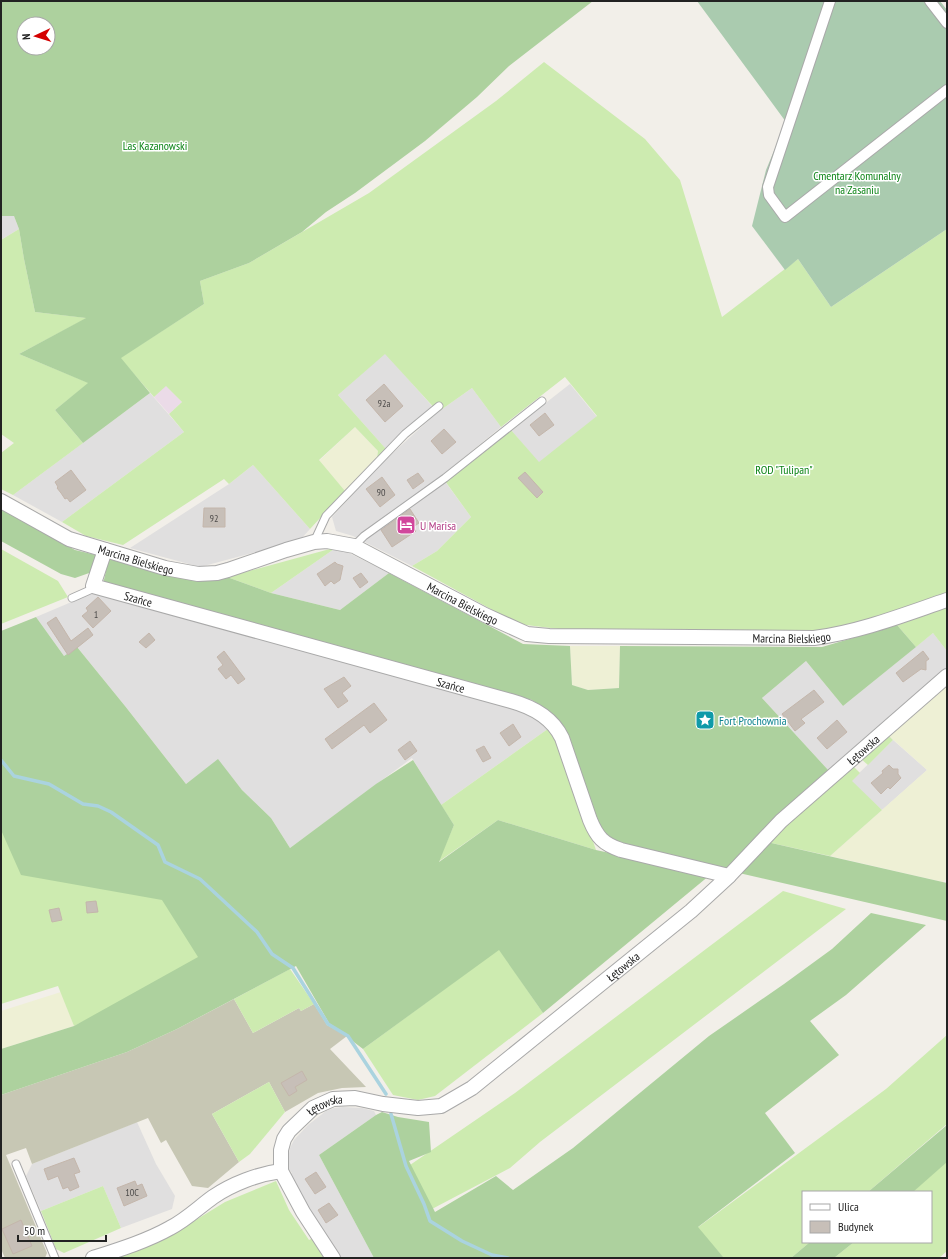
<svg xmlns="http://www.w3.org/2000/svg" width="948" height="1259" viewBox="0 0 948 1259" font-family="'PT Sans Narrow',sans-serif">
  <style>
    .residential { fill: #e0dfdf }
    .industrial { fill: #ebdbe8 }
    .construction { fill: #c7c7b4 }
    .farmland { fill: #eef0d5 }
    .grass { fill: #cdebb0 }
    .forest { fill: #add19e; fill-rule: evenodd }
    .cemetery { fill: #aacbaf }
    .lines { fill: none; stroke-linecap: round; stroke-linejoin: round }
    .stream { stroke: #aad3df; stroke-width: 3.5 }
    .building { fill: #c7bfb8; stroke: #c4b6ab }
    .service-casing { stroke: #a9a9a9; stroke-width: 9 }
    .pedestrian-casing { stroke: #a9a9a9; stroke-width: 12 }
    .minor-casing { stroke: #a9a9a9; stroke-width: 16 }
    .service { stroke: #fff; stroke-width: 7 }
    .pedestrian { stroke: #fff; stroke-width: 10 }
    .minor { stroke: #fff; stroke-width: 14 }
    .labels { text-anchor: middle; dominant-baseline: central; stroke-width: 3; stroke-linejoin: round; paint-order: stroke }
    .number-label { font-size: 10px; fill: #4b4948 }
    .park-label { font-size: 12px; fill: #0c8416; stroke: #fff }
    .hotel-label { font-size: 12px; fill: #b23c85; stroke: #fff; text-anchor: start }
    .street-label { font-size: 12px; fill: #222; stroke: #fff }
    .culture-label { font-size: 12px; fill: #0d838f; stroke: #fff; text-anchor: start }
  </style>
  <rect width="100%" height="100%" fill="#f2efe9"/>
  <g class="residential">
    <polygon points="1,216 14,216 19,229 1,240"/>
    <polygon points="385,353 432,406 386,449 338,395"/>
    <polygon points="570,384 597,417 539,463 511,430"/>
    <polygon points="472,388 501,427 441,476 471,517 437,551 412,566 353,536 336,531 332,517 384,461 438,412"/>
    <polygon points="150,393 184,432 62,522 13,495"/>
    <polygon points="253,465 310,529 300,540 200,567 130,548 229,484"/>
    <polygon points="337,547 389,573 340,610 271,593"/>
    <polygon points="95,592 520,707 552,726 441,805 412,758 290,848 271,818 242,790 218,760 186,784 125,706 77,647 64,656 36,617"/>
    <polygon points="933,633 947,651 947,669 829,771 762,698 806,661 843,706"/>
    <polygon points="893,740 927,770 882,810 851,781"/>
    <polygon points="343,1107 362,1108 374,1111 376,1115 319,1155 374,1258 339,1258 307,1209 289,1175 292,1173 288,1168 288,1158 290,1148 294,1140 308,1125 326,1111 334,1108"/>
    <polygon points="137,1122 156,1164 175,1196 172,1209 121,1228 103,1186 41,1211 26,1176 32,1164"/>
  </g>
  <polygon class="industrial" points="166,385 182,402 169,414 154,397"/>
  <polygon class="construction" points="234,999 253,1033 299,1008 301,1011 314,1004 327,1025 347,1036 330,1049 366,1087 342,1088 318,1093 285,1112 269,1082 212,1114 239,1162 208,1188 192,1186 166,1140 161,1143 148,1118 32,1164 26,1148 6,1155 47,1253 45,1258 5,1258 1,1249 1,1095 127,1052 177,1029"/>
  <g class="farmland">
    <polygon points="355,427 378,451 377,458 345,491 319,461"/>
    <polygon points="570,646 620,646 619,688 588,690 572,685"/>
    <polygon points="947,684 947,878 943,882 830,856 927,770 887,734"/>
    <polygon points="61,992 74,1026 1,1049 1,1011"/>
  </g>
  <g class="grass">
    <polygon points="544,62 645,139 680,180 722,317 798,259 831,307 947,229 947,594 882,616 830,630 792,632 600,634 518,624 412,566 437,551 471,517 445,481 511,430 539,462 597,416 565,377 501,427 472,388 438,412 385,354 338,395 386,449 377,458 378,451 355,427 319,460 345,491 310,529 253,465 229,484 224,479 123,545 86,536 62,522 184,432 169,414 182,402 166,386 154,397 120,358 204,304 200,281 249,263 369,193 496,101"/>
    <polygon points="19,229 24,259 35,312 87,318 19,354 89,383 55,410 83,443 13,495 1,489 1,453 14,443 1,434 1,240"/>
    <polygon points="337,547 271,593 227,577"/>
    <polygon points="1,549 58,581 68,597 1,624"/>
    <polygon points="947,604 947,651 933,633 916,647 897,625"/>
    <polygon points="552,726 555,729 596,850 498,820 438,862 454,825 441,805"/>
    <polygon points="887,734 893,740 868,765 860,758"/>
    <polygon points="852,765 860,773 852,781 882,810 830,856 767,842"/>
    <polygon points="1,782 262,934 74,1026 58,986 1,1004"/>
    <polygon points="783,891 846,909 540,1142 510,1168 432,1209 410,1165 515,1093"/>
    <polygon points="499,949 543,1013 435,1096 418,1100 393,1095 363,1049"/>
    <polygon points="290,969 314,1004 301,1011 299,1008 253,1033 234,999"/>
    <polygon points="947,1035 947,1124 868,1192 803,1192 803,1242 810,1242 791,1258 724,1258 697,1228 886,1089"/>
    <polygon points="269,1082 285,1112 250,1154 239,1162 212,1114"/>
    <polygon points="947,1161 947,1251 939,1258 834,1258 854,1242 931,1242 931,1192 912,1192"/>
    <polygon points="276,1181 289,1210 309,1240 315,1237 328,1258 108,1258 186,1226 225,1202"/>
    <polygon points="103,1186 121,1228 64,1253 56,1249 41,1211"/>
  </g>
  <g class="forest">
    <path d="M1,1H593L509,66L477,97L425,141L355,193L326,212L302,232L249,263L200,281L204,304L121,358L150,393L83,443L55,410L88,383L19,354L86,318L35,312L24,259L19,229L14,216H1ZM24,24H48V48H24Z"/>
    <polygon points="1,509 75,550 96,555 92,572 75,578 61,574 1,541"/>
    <polygon points="109,558 205,581 227,577 271,593 340,610 389,573 523,644 570,646 572,685 588,690 619,688 620,646 822,647 897,625 916,647 843,706 806,661 762,698 829,771 722,872 620,845 602,835 562,725 553,714 532,700 103,584"/>
    <polygon points="36,617 64,656 77,647 125,706 186,784 218,759 242,790 271,818 290,848 376,784 413,760 454,825 439,862 498,820 596,850 710,875 543,1013 499,950 363,1049 329,1023 296,966 177,1029 127,1052 1,1095 1,1049 74,1026 198,957 162,900 21,875 1,830 1,631"/>
    <polygon points="767,842 947,883 947,921 739,873"/>
    <polygon points="871,913 926,925 846,995 810,1021 839,1055 765,1113 795,1153 698,1227 724,1258 374,1258 319,1155 376,1115 382,1112 398,1117 429,1122 431,1152 409,1161 435,1212 496,1176 513,1190 573,1148 709,1036 784,984 832,949"/>
    <polygon points="947,1125 947,1162 913,1192 868,1192"/>
    <polygon points="810,1242 854,1242 834,1258 791,1258"/>
  </g>
  <polygon class="cemetery" points="697,1 940,1 947,10 947,229 831,307 798,259 785,270 752,226 766,170 786,122"/>
  <g class="lines">
    <g class="stream">
      <polyline points="1,760 14,776 49,784 83,804 98,806 111,812 158,845 165,862 200,879 257,932 272,954 293,968 328,1024 348,1036 386,1094"/>
      <polyline points="391,1114 406,1166 424,1204 430,1221 462,1241 492,1255 508,1258"/>
    </g>
  </g>
  <g class="building">
    <polygon points="384,384 403,406 385,422 366,400"/>
    <polygon points="545,413 554,425 539,436 530,425"/>
    <polygon points="444,429 456,442 442,454 431,441"/>
    <polygon points="71,470 86,490 70,502 67,498 65,499 61,493 57,488 58,487 55,482"/>
    <polygon points="525,472 543,492 537,498 518,478"/>
    <polygon points="418,473 424,481 413,489 407,480"/>
    <polygon points="382,477 395,495 380,507 366,489"/>
    <polygon points="204,508 225,508 225,527 203,527"/>
    <polygon points="410,509 419,523 413,527 416,531 392,547 381,530"/>
    <polygon points="335,562 337,564 343,566 340,580 334,584 331,581 325,586 317,574"/>
    <polygon points="361,573 368,582 360,588 353,578"/>
    <polygon points="98,597 111,611 93,628 82,616 88,611 86,608"/>
    <polygon points="56,617 71,641 88,628 93,635 68,655 47,623"/>
    <polygon points="149,633 155,640 146,648 139,642"/>
    <polygon points="224,651 245,679 238,684 231,675 226,679 218,669 223,665 217,657"/>
    <polygon points="923,651 929,659 926,661 926,670 921,669 903,682 896,673"/>
    <polygon points="344,677 351,686 342,693 348,701 338,708 324,689"/>
    <polygon points="814,690 824,702 801,719 805,723 795,731 782,714"/>
    <polygon points="374,703 387,720 370,733 364,725 332,749 325,739"/>
    <polygon points="837,720 847,732 827,749 817,738"/>
    <polygon points="513,724 521,737 509,746 500,733"/>
    <polygon points="410,741 417,751 405,760 398,750"/>
    <polygon points="484,746 491,758 483,762 476,750"/>
    <polygon points="889,765 893,769 898,769 898,774 901,778 890,789 888,787 881,794 871,783 883,773 882,771"/>
    <polygon points="96,901 98,912 87,913 86,902"/>
    <polygon points="59,908 62,920 52,922 49,910"/>
    <polygon points="302,1071 307,1080 295,1087 297,1091 289,1096 281,1083"/>
    <polygon points="74,1158 80,1172 74,1174 79,1187 70,1191 68,1187 63,1189 58,1176 48,1180 44,1169"/>
    <polygon points="316,1172 326,1187 315,1194 305,1179"/>
    <polygon points="135,1181 137,1186 142,1184 147,1196 124,1206 117,1188"/>
    <polygon points="329,1203 338,1215 326,1223 318,1210"/>
    <polygon points="21,1220 32,1246 13,1254 2,1229"/>
  </g>
  <g class="lines">
    <g class="service-casing">
      <g id="service">
        <polyline points="314,542 326,516 405,434 439,406"/>
        <polyline points="354,546 364,536 445,478 542,401"/>
        <polyline points="72,598 90,590 93,586"/>
        <polyline points="16,1164 55,1258"/>
      </g>
    </g>
    <g class="pedestrian-casing">
      <g id="pedestrian">
        <polyline points="830,1 768,187 769,195 785,217 947,90"/>
        <polyline points="930,1 947,23"/>
      </g>
    </g>
    <g class="minor-casing">
      <g id="minor">
        <path id="s1" d="M1,501L69,539L165,568L198,574L217,573L228,570L286,550L314,542L327,541L354,546L485,615L527,634L549,636L814,638C860,632 903,615 947,600"/>
        <path id="s2" d="M105,550L93,586L511,701C533,707 552,717 562,738L590,820C597,837 603,844 621,850L729,876"/>
        <path d="M93,1258C118,1250 147,1241 170,1228C186,1220 199,1207 213,1197C232,1184 258,1174 281,1171"/>
        <path id="s3" d="M333,1258L303,1212L281,1171V1150L284,1139L289,1131L313,1108L333,1099L355,1098L383,1104L418,1108L441,1106L472,1088L691,911L729,876L781,821L947,676"/>
      </g>
    </g>
    <use href="#service" class="service"/>
    <use href="#pedestrian" class="pedestrian"/>
    <use href="#minor" class="minor"/>
  </g>
  <defs>
    <g id="hotel-square" transform="scale(1)"><rect x="-9" y="-9" width="18" height="18" rx="4" fill="#d1479c" stroke="#fff"/><path d="M-6-4.5h1.5V1H6V5H4.5V3h-9V5H-6ZM-4 0a1.8 1.8 0 1 1 3.6 0ZM.5 0V-2.5h3Q6-2.5 6 0Z" fill="#fff"/></g>
    <g id="sight-square" transform="scale(1)"><rect x="-9" y="-9" width="18" height="18" rx="4" fill="#0f9aa8" stroke="#fff"/><path d="M0-6L1.8-2.2L6-1.7L2.9 1.2L3.7 5.4L0 3.3L-3.7 5.4L-2.9 1.2L-6-1.7L-1.8-2.2Z" fill="#fff"/></g>
  </defs>
  <g fill-rule="evenodd">
    <use href="#hotel-square" x="406" y="525"/>
    <use href="#sight-square" x="705" y="720"/>
  </g>
  <g class="labels">
    <g class="number-label">
      <text x="384" y="403">92a</text>
      <text x="381" y="492">90</text>
      <text x="214" y="518">92</text>
      <text x="96" y="614">1</text>
      <text x="132" y="1192">10C</text>
    </g>
    <g class="park-label">
      <text x="155" y="145">Las Kazanowski</text>
      <text x="857" y="175">Cmentarz Komunalny<tspan x="857" dy="14">na Zasaniu</tspan></text>
      <text x="784" y="469">ROD "Tulipan"</text>
    </g>
    <g class="hotel-label">
      <text x="420" y="525">U Marisa</text>
    </g>
    <g class="street-label">
      <text stroke="none"><textPath href="#s1" startOffset="148">Marcina Bielskiego</textPath></text>
      <text stroke="none"><textPath href="#s2" startOffset="85">Szańce</textPath></text>
      <text stroke="none"><textPath href="#s1" startOffset="496">Marcina Bielskiego</textPath></text>
      <text stroke="none"><textPath href="#s1" startOffset="832">Marcina Bielskiego</textPath></text>
      <text stroke="none"><textPath href="#s2" startOffset="409">Szańce</textPath></text>
      <text stroke="none"><textPath href="#s3" startOffset="861">Łętowska</textPath></text>
      <text stroke="none"><textPath href="#s3" startOffset="537">Łętowska</textPath></text>
      <text stroke="none"><textPath href="#s3" startOffset="189">Łętowska</textPath></text>
    </g>
    <g class="culture-label">
      <text x="719" y="720">Fort Prochownia</text>
    </g>
  </g>
  <rect width="948" height="1259" fill="none" stroke="#222222" stroke-width="4"/>
  <rect x="802" y="1191" width="130" height="52" fill="#ffffff" stroke="#a7a7a7"/>
  <rect x="810" y="1204" width="20" height="6" fill="#ffffff" stroke="#a7a7a7"/>
  <text x="838" y="1211" font-size="12" fill="#222222">Ulica</text>
  <rect x="810" y="1221" width="20" height="12" fill="#c7bfb8" stroke="#a7a7a7"/>
  <text x="838" y="1231" font-size="12" fill="#222222">Budynek</text>
  <g transform="translate(36 36) rotate(266)"><circle r="19" fill="#ffffff" stroke="#a7a7a7"/>
  <path d="M0-3L7 15L0 10L-7 15Z" fill="#d40000"/>
  <text y="-6" font-size="11" font-weight="bold" text-anchor="middle" fill="#222222">N</text>
  </g>
  <path d="M18 1235v6h88v-6" fill="none" stroke="#222222" stroke-width="2"/>
  <text x="24" y="1235" font-size="12" fill="#222222" stroke="#ffffff" stroke-width="3" paint-order="stroke">50 m</text>
</svg>
